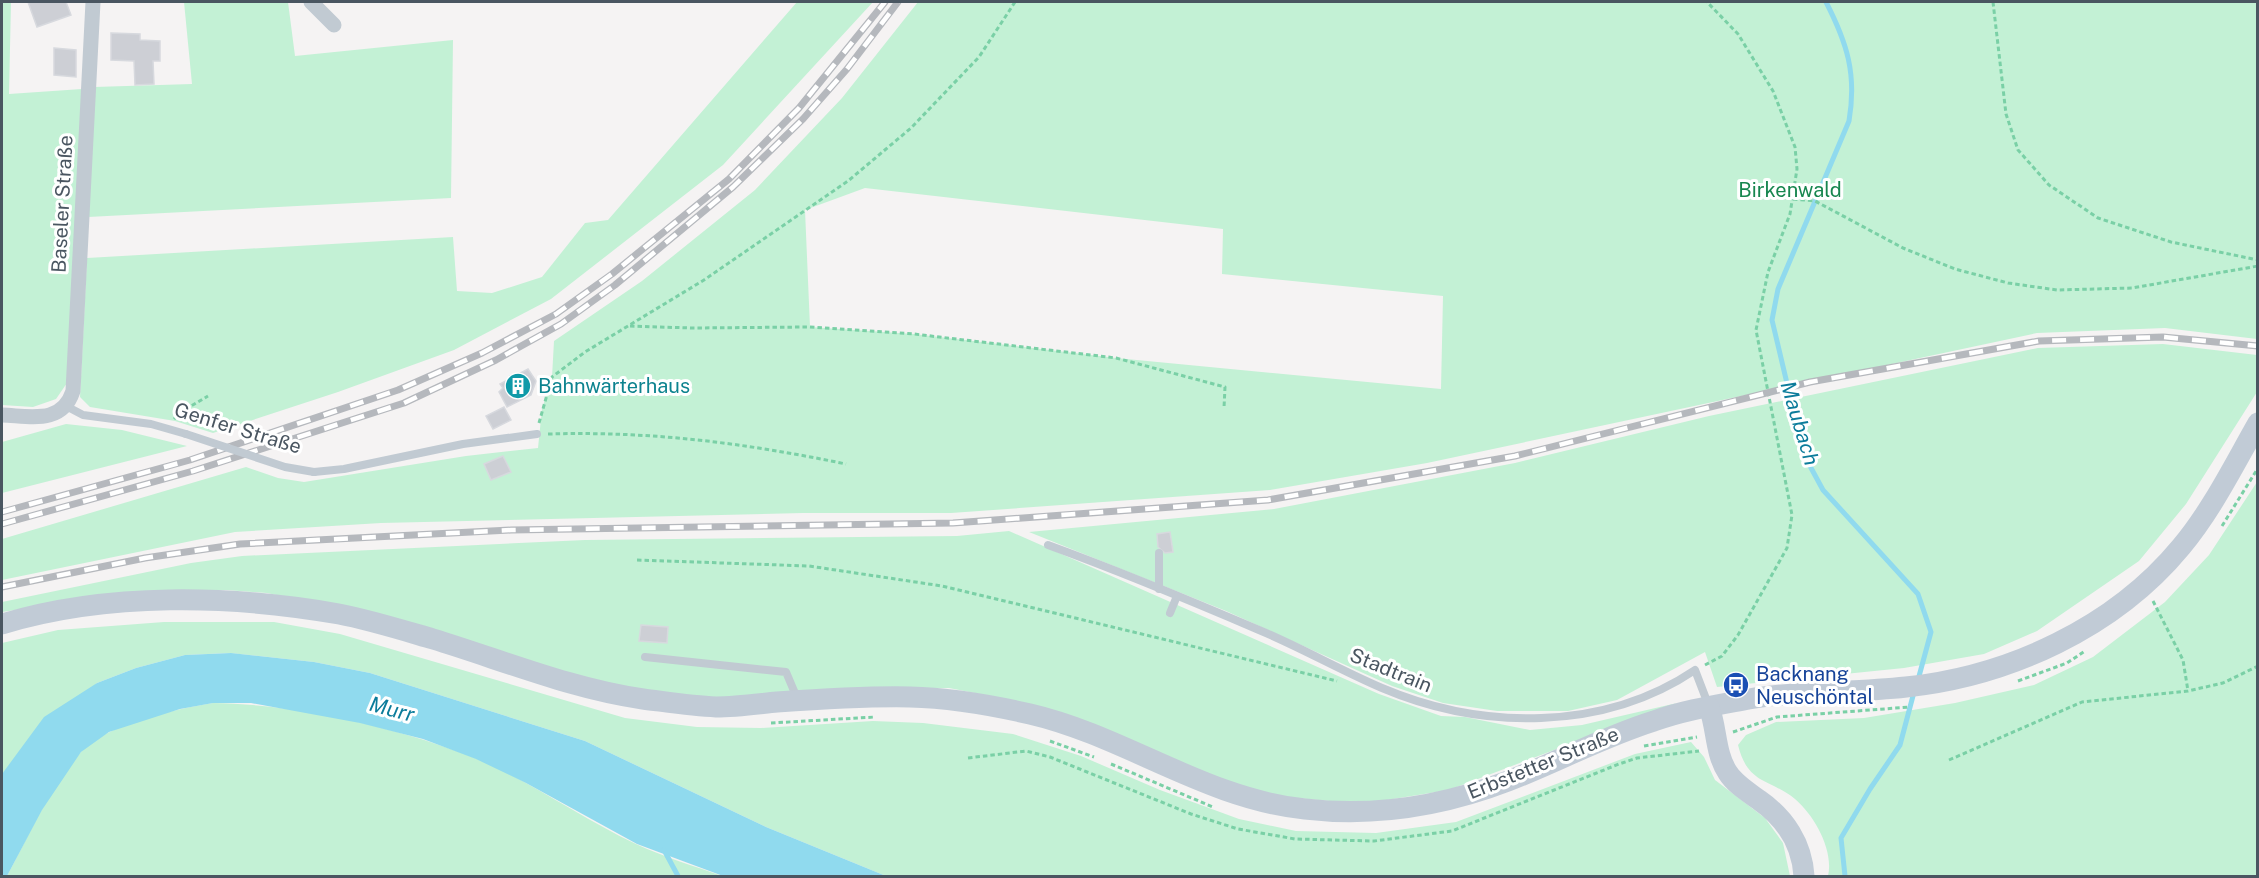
<svg xmlns="http://www.w3.org/2000/svg" width="2259" height="878" viewBox="0 0 2259 878" font-family="'Public Sans',sans-serif">
  <style>
    .green { fill: #c3f1d5; fill-rule: evenodd }
    .water { fill: #90daee }
    .lines { fill: none; stroke-linecap: round; stroke-linejoin: round }
    .stream { stroke: #90daee; stroke-width: 5 }
    .building { fill: #cdcfd5; stroke: #d7d9de; stroke-width: 1.5 }
    .path { stroke: #7ad0a6; stroke-width: 3; stroke-dasharray: 4.5 3; stroke-linecap: butt }
    .lane { stroke: #c1cad2; stroke-width: 8 }
    .street { stroke: #c1cad2; stroke-width: 15 }
    .secondary { stroke: #c1cbd6; stroke-width: 21 }
    .rail-casing { stroke: #b5b8bd; stroke-width: 7 }
    .rail { stroke: #fff; stroke-width: 4.5; stroke-dasharray: 14; stroke-linecap: butt }
    .lane-bridge { stroke: #c1cad2; stroke-width: 8 }
    .labels { text-anchor: middle; dominant-baseline: central; stroke-width: 6; stroke-linejoin: round; paint-order: stroke }
    .park-label { font-size: 20px; fill: #17864f; stroke: #fff }
    .street-label { font-size: 20px; fill: #4a5661; stroke: #fff }
    .culture-label { font-size: 20px; fill: #0d838f; stroke: #fff; text-anchor: start }
    .transit-label { font-size: 20px; fill: #164399; stroke: #fff; text-anchor: start }
    .water-label { font-size: 21px; font-style: italic; fill: #0c7c9b; stroke: #fff }
  </style>
  <rect width="100%" height="100%" fill="#f5f3f3"/>
  <g class="green">
    <polygon points="2,2 11,2 9,94 82,89 67,383 56,399 33,407 2,405"/>
    <polygon points="184,2 288,2 295,56 453,40 451,198 88,217 94,87 192,84"/>
    <polygon points="797,2 873,2 723,165 551,299 454,350 338,392 213,433 175,421 90,407 80,397 87,258 453,237 457,291 492,293 542,277 585,223 608,220"/>
    <path d="M918,2H2257V339L2165,328L2037,333L1427,463L1270,490L951,513H803L381,523L235,532L2,580V539L246,467L278,478L304,482L466,456L538,448L542,409L552,377L554,341L642,281L755,190L842,98ZM865,188L1223,229L1222,274L1443,296L1441,389L1116,358L914,334L810,327L805,210Z"/>
    <polygon points="2163,344 2257,355 2257,392 2186,504 2139,561 2037,631 1984,654 1904,668 1717,687 1705,652 1617,700 1568,711 1497,711 1443,703 1392,686 1226,611 1029,532 1274,509 1515,463 1709,416 2038,348"/>
    <polygon points="66,424 122,430 187,446 2,493 2,442"/>
    <path d="M2257,482V876H1828C1834,851 1815,816 1795,799C1769,778 1748,785 1738,745L1746,735L1776,722L1864,718L1955,703L2034,685L2093,657L2165,602L2209,555Z"/>
    <polygon points="1009,531 1379,694 1441,716 1465,717 1530,730 1582,725 1677,703 1449,790 1362,804 1255,794 990,696 949,688 829,691 716,699 637,690 581,678 343,609 267,593 226,590 144,591 2,612 2,602 191,563 242,556 585,540 957,536"/>
    <polygon points="164,622 274,622 340,634 625,718 697,727 761,728 873,721 923,723 1013,734 1081,756 1160,790 1239,819 1296,831 1376,833 1456,822 1635,754 1691,742 1704,757 1715,780 1765,818 1783,843 1790,876 886,876 766,827 585,741 370,673 314,662 230,653 185,655 136,668 97,683 2,774 2,643 58,630"/>
    <path d="M213,703C295,704 398,727 475,758C532,782 581,818 636,844C664,857 694,866 722,876H7C29,835 49,789 80,753C105,724 176,709 213,703Z"/>
  </g>
  <polygon class="water" points="231,653 314,662 370,673 585,741 766,827 886,876 723,876 637,844 526,783 476,759 423,739 360,723 251,703 213,703 180,709 109,732 81,752 42,810 7,876 2,876 2,774 44,717 97,683 136,668 185,655"/>
  <g class="lines">
    <g class="stream">
      <path d="M1826,2C1847,43 1857,74 1849,121L1778,289L1772,320L1804,455L1823,490L1918,594L1931,632L1918,680"/>
      <polyline points="664,850 678,876"/>
      <polyline points="1845,876 1841,838 1870,789 1900,745 1914,692"/>
    </g>
  </g>
  <g class="building">
    <polygon points="28,2 66,2 71,15 37,27"/>
    <polygon points="111,33 140,34 140,40 160,41 160,61 153,61 154,84 135,85 134,61 111,60"/>
    <polygon points="54,48 76,50 76,77 54,75"/>
    <polygon points="528,369 536,381 531,395 507,407 499,392 503,388 500,384"/>
    <polygon points="504,407 511,420 493,429 486,416"/>
    <polygon points="503,456 511,472 491,480 484,464"/>
    <polygon points="1170,532 1173,552 1165,553 1158,547 1157,534"/>
    <polygon points="641,625 668,627 667,643 639,641"/>
  </g>
  <g class="lines">
    <g class="path">
      <polyline points="1993,2 2006,114 2018,150 2049,185 2098,218 2171,242 2258,260"/>
      <polyline points="1793,199 1815,201 1903,248 1955,269 2008,283 2057,290 2132,288 2258,266"/>
      <polyline points="630,326 691,328 809,327 914,334 1116,358 1225,387 1224,408"/>
      <polyline points="174,419 181,412 208,396"/>
      <polyline points="539,423 552,377 585,352 704,280 848,181 911,128 979,57 1015,2"/>
      <path d="M548,434C652,431 744,443 846,464"/>
      <polyline points="2222,526 2258,468"/>
      <polyline points="637,560 809,566 942,586 1337,681"/>
      <polyline points="2153,601 2183,660 2188,691"/>
      <polyline points="1705,665 1722,656 1738,635 1787,548 1792,515 1756,330 1768,272 1790,214 1797,169 1795,147 1773,91 1738,34 1707,2"/>
      <polyline points="2018,681 2067,663 2085,651"/>
      <polyline points="771,723 875,717"/>
      <polyline points="1733,732 1777,717 1910,707"/>
      <polyline points="1050,741 1094,757"/>
      <polyline points="1644,746 1697,737"/>
      <polyline points="968,758 1026,751 1050,757 1191,814 1238,829 1295,839 1374,841 1452,831 1619,764 1637,758 1699,751"/>
      <polyline points="1949,760 2082,702 2188,691 2223,683 2258,666"/>
      <polyline points="1111,764 1213,807"/>
    </g>
    <g class="lane">
      <polyline points="66,406 83,415 151,424 186,434"/>
      <polyline points="314,472 344,469 463,444 537,434"/>
      <path d="M1048,545C1119,571 1189,600 1259,630C1300,647 1340,670 1382,688C1481,730 1603,732 1695,670L1708,704"/>
      <polyline points="1159,553 1159,589"/>
      <polyline points="1170,613 1177,596"/>
      <polyline points="645,657 786,672 797,698"/>
    </g>
    <g class="street">
      <polyline points="311,2 334,25"/>
      <path d="M2,415C30,416 62,425 73,391L93,2"/>
    </g>
    <g class="secondary">
      <path d="M2,624C108,592 231,595 339,614C370,620 402,630 433,639C502,660 572,689 643,699C667,702 692,706 716,707C736,707 757,704 777,702C821,699 866,696 910,697C951,698 991,705 1030,714C1125,736 1206,799 1305,809C1374,817 1443,806 1508,781C1557,762 1603,737 1654,721C1684,710 1717,705 1749,699C1800,690 1854,693 1906,687C2009,676 2114,628 2181,547C2212,510 2234,465 2258,423"/>
      <path d="M1709,707C1717,728 1715,754 1728,773C1735,784 1748,792 1759,800C1785,818 1802,844 1804,876"/>
    </g>
    <g class="rail-casing">
      <g id="rail">
        <polyline points="2,512 190,460 398,390 482,353 556,314 612,274 729,179 799,108 885,2"/>
        <polyline points="2,524 193,471 404,403 496,360 561,324 615,285 733,187 803,119 847,69 898,2"/>
        <polyline points="2,587 145,558 240,544 511,530 953,523 1268,500 1515,456 1810,382 2039,341 2163,337 2258,346"/>
      </g>
    </g>
    <use href="#rail" class="rail"/>
    <polyline class="lane-bridge" points="186,434 285,467 314,472"/>
  </g>
  <defs>
    <g id="building-disc" transform="scale(1.35)"><circle r="9.5" fill="#0f9aa8" stroke="#fff"/><path d="M-4-6H4V6H1V3H-1V6H-4ZM-2.5-4.3h1.7v1.8h-1.7ZM.8-4.3h1.7v1.8H.8ZM-2.5-1h1.7V.8h-1.7ZM.8-1h1.7V.8H.8Z" fill="#fff"/></g>
    <g id="bus-disc" transform="scale(1.35)"><circle r="9.5" fill="#1a4fb4" stroke="#fff"/><path d="M-5-6H5V4H4V6H2V4H-2V6H-4V4H-5ZM-3.5-4V0h7V-4ZM-3.5 1.2v1.5H-2V1.2ZM2 1.2v1.5H3.5V1.2Z" fill="#fff"/></g>
  </defs>
  <g fill-rule="evenodd">
    <use href="#building-disc" x="518" y="386"/>
    <use href="#bus-disc" x="1736" y="685"/>
  </g>
  <g class="labels">
    <g class="park-label">
      <text x="1790" y="190">Birkenwald</text>
    </g>
    <g class="street-label">
      <text transform="translate(62 204) rotate(-87)">Baseler Straße</text>
      <text transform="translate(238 428) rotate(17)">Genfer Straße</text>
      <text transform="translate(1391 670) rotate(22)">Stadtrain</text>
      <text transform="translate(1543 763) rotate(-22)">Erbstetter Straße</text>
    </g>
    <g class="culture-label">
      <text x="538" y="386">Bahnwärterhaus</text>
    </g>
    <g class="transit-label">
      <text x="1756" y="674">Backnang<tspan x="1756" dy="23">Neuschöntal</tspan></text>
    </g>
    <g class="water-label">
      <text transform="translate(1800 423) rotate(73)">Maubach</text>
      <text transform="translate(392 709) rotate(15)">Murr</text>
    </g>
  </g>
  <rect width="2259" height="878" fill="none" stroke="#4a5661" stroke-width="6"/>
</svg>
